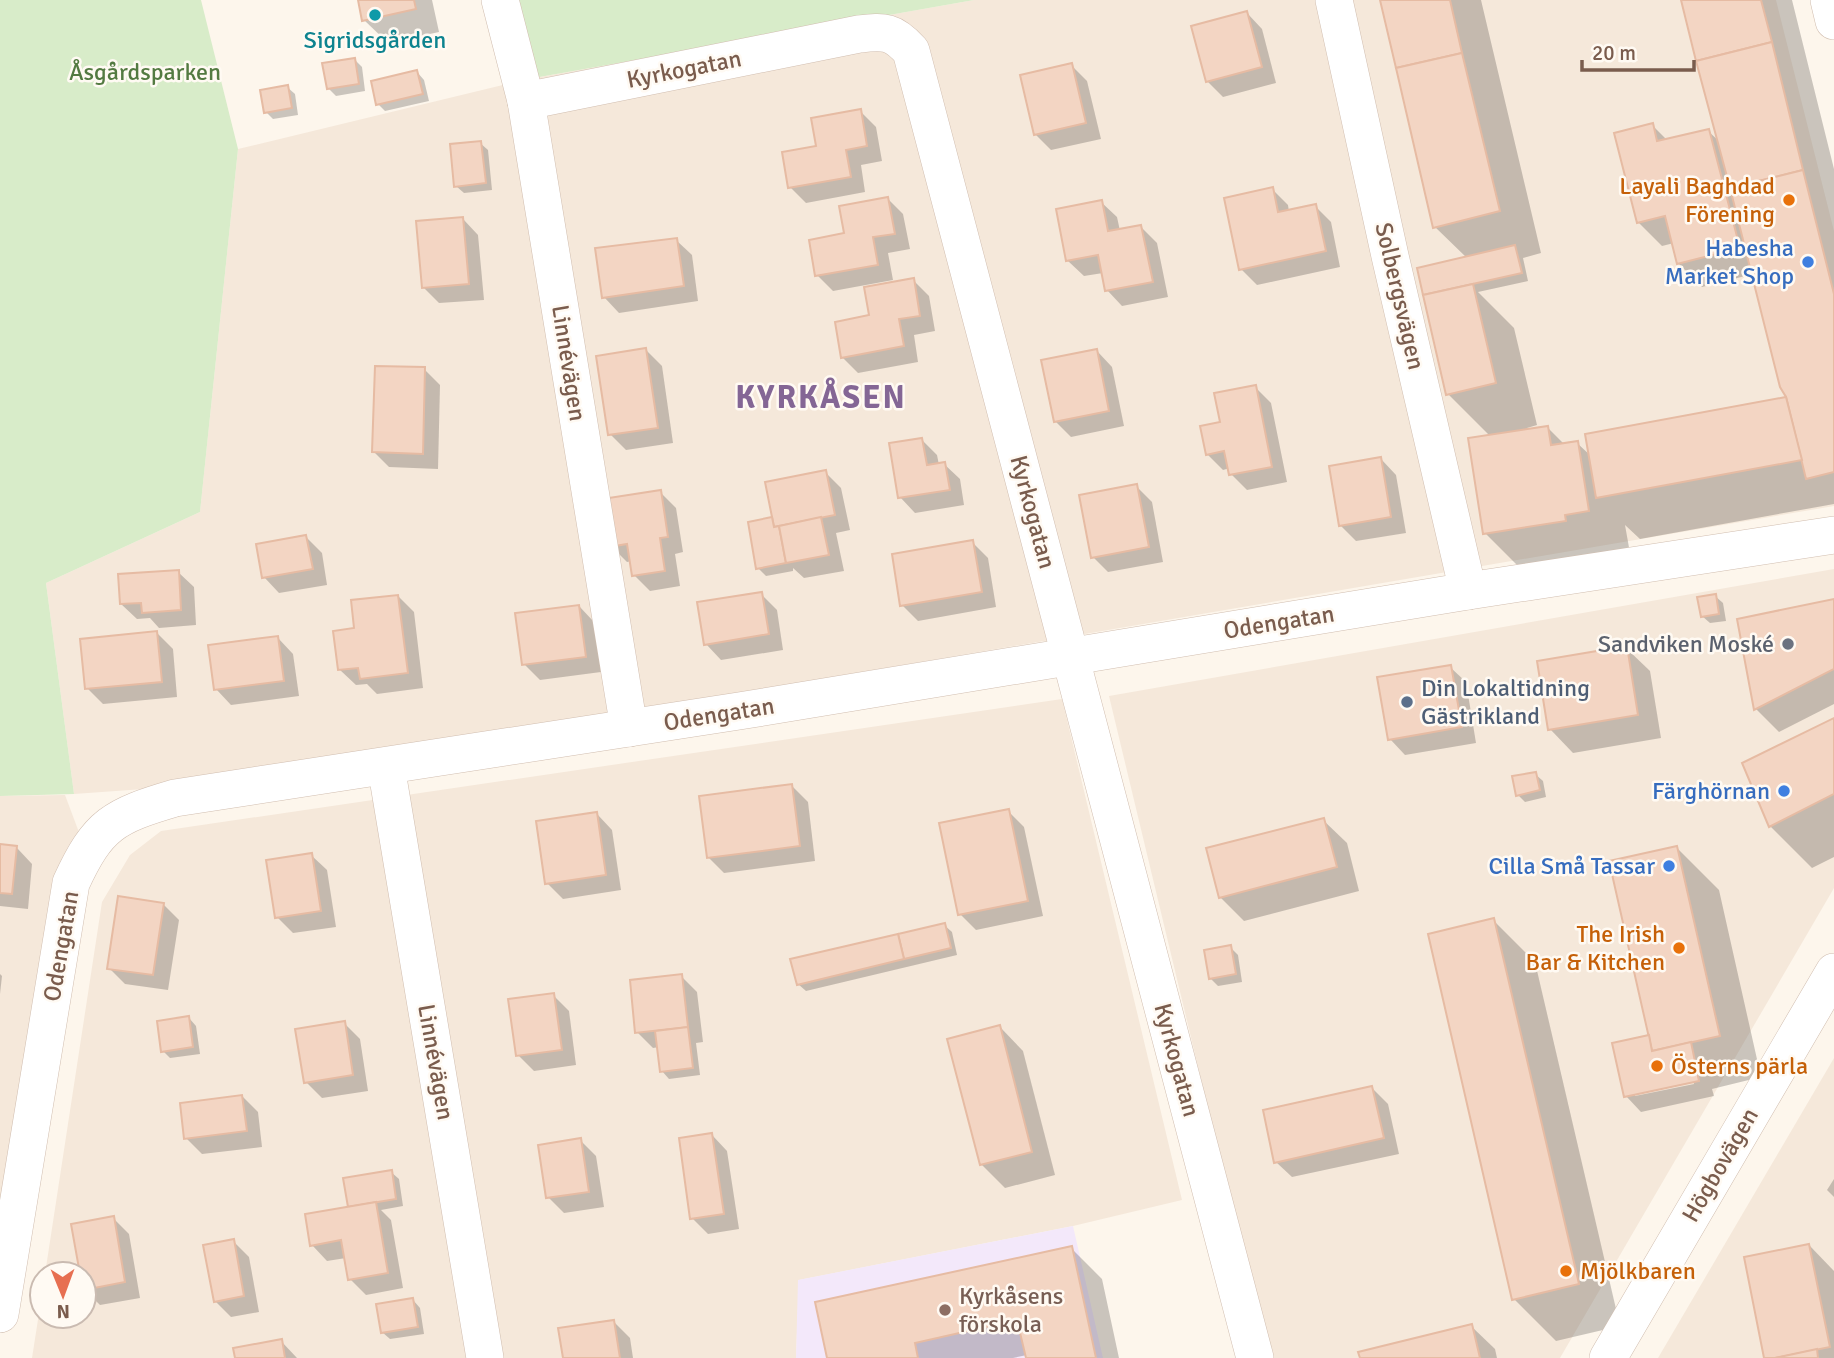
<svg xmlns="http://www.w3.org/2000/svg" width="1834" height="1358" viewBox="0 0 1834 1358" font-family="Signika,sans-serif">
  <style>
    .residential { fill: #f5e8da }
    .education { fill: #f3e8fa }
    .green { fill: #d8ecc9 }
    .shadow { fill: #0003; fill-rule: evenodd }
    .building { fill: #f3d5c3; stroke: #e6bba3; stroke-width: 2 }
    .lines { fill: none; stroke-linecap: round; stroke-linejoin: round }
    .minor-casing { stroke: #d1beb0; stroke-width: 38 }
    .minor { stroke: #fff; stroke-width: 37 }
    .culture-dot { fill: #0f9aa8; stroke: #fffaf3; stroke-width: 2.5 }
    .food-dot { fill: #e8710a; stroke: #fffaf3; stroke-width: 2.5 }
    .shop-dot { fill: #3f7fe0; stroke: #fffaf3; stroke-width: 2.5 }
    .worship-dot { fill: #6b7280; stroke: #fffaf3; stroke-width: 2.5 }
    .service-dot { fill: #5c6f8a; stroke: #fffaf3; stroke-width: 2.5 }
    .education-dot { fill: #8d6e63; stroke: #fffaf3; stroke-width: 2.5 }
    .labels { text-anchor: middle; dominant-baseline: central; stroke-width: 5; stroke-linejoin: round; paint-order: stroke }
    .culture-label { font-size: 24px; fill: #0d838f; stroke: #fffaf3 }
    .street-label { font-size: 24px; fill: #7a5c4d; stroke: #fffaf3 }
    .park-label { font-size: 24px; fill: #537a41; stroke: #fffaf3 }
    .food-label { font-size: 24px; fill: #c56008; stroke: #fffaf3; text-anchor: end }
    .shop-label { font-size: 24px; fill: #366cbe; stroke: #fffaf3; text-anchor: end }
    .worship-label { font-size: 24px; fill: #5b616d; stroke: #fffaf3; text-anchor: end }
    .service-label { font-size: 24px; fill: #4e5e75; stroke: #fffaf3; text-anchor: start }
    .education-label { font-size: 24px; fill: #785e54; stroke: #fffaf3; text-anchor: start }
    .district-label { font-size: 32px; font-weight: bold; letter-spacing: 2px; fill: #846695; stroke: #fffaf3 }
  </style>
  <rect width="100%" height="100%" fill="#fdf6ec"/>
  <g class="residential">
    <polygon points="974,0 1776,0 1834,231 1834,506 405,750 158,788 74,794 46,583 200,512 238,149 528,79"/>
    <polygon points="1834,569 1834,888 1560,1358 1268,1358 1109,696"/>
    <polygon points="1062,699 1182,1200 1073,1226 799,1280 796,1358 32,1358 42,1294 42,1316 84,1316 84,1274 45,1274 102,902 130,855 161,831"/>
    <polygon points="65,795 86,851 0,1314 0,796"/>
    <polygon points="1834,1058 1834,1358 1658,1358"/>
  </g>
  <polygon class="education" points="1073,1226 1103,1358 796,1358 798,1280"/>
  <g class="green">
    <polygon points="0,0 201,0 238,149 200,512 46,583 74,794 0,796"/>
    <polygon points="510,0 974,0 528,79"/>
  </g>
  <g class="shadow">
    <polygon points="360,0 432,0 439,32 388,43 364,20"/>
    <polygon points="1382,0 1481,0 1541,253 1523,258 1528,281 1478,292 1514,328 1537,425 1527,428 1527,430 1547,427 1565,445 1577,443 1591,456 1789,398 1753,274 1702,287 1679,264 1674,243 1662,246 1638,222 1652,125 1668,141 1708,131 1720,142 1684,0 1792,0 1834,169 1834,504 1640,539 1625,525 1630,553 1527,575 1485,533 1490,436 1448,394 1419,269 1467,258 1435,227"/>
    <polygon points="1247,13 1262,29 1276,83 1223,97 1207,81"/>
    <polygon points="354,59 362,67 365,91 336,96 328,88"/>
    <polygon points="1071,65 1087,81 1101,139 1051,150 1036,135"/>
    <polygon points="417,72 424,80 429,101 385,111 378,104"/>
    <polygon points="287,87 295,94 298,115 273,119 266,112"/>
    <polygon points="860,111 876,127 882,161 861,165 865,192 806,203 790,187 819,148"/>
    <polygon points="480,143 488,150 492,190 464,193 456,186"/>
    <polygon points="1272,189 1288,205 1289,212 1315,206 1331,222 1340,267 1257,285 1241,269"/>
    <polygon points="887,198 903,214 910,249 888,253 893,280 833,291 817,275"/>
    <polygon points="1101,202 1117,217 1120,231 1141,227 1157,243 1168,297 1122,306 1107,290 1103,273 1084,276 1068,261"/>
    <polygon points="463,219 478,235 484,300 439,303 423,287"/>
    <polygon points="676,240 692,255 698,301 619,313 604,297"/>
    <polygon points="913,280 929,296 935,331 914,335 918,362 858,373 842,357 871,317"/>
    <polygon points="646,350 662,366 673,443 626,450 610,434"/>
    <polygon points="1097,351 1112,367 1124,426 1071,437 1055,421"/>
    <polygon points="424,369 440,385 438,469 389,467 374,452"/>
    <polygon points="1255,387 1271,403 1287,482 1247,490 1231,474 1230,468 1223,470 1207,454 1222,423"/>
    <polygon points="922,440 937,455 939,465 944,464 960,479 964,505 915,513 900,497"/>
    <polygon points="1381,459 1396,475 1406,533 1356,541 1340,525"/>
    <polygon points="825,472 841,488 850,530 836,533 844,571 804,578 793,568 793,571 766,576 758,568 774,518"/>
    <polygon points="1136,486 1152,502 1163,562 1108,572 1093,557"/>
    <polygon points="660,492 676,508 683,552 675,554 680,586 650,591 634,575 632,561 627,562 611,546"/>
    <polygon points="306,537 322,553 327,585 279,593 264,577"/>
    <polygon points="972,542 988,558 996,607 918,621 902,605"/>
    <polygon points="178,572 194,587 196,625 159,628 150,618 137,619 121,604"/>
    <polygon points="761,594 777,610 783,650 721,660 706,644"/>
    <polygon points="398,596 414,612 423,688 377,694 367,684 356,685 340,670 356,630"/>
    <polygon points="1715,596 1723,603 1726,621 1710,623 1702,616"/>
    <polygon points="1834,601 1834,704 1779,732 1756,709"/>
    <polygon points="579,606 594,622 601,672 540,680 524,664"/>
    <polygon points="157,633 173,649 177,697 103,704 87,688"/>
    <polygon points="278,638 293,654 299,696 231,705 216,689"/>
    <polygon points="1626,648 1650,671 1661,738 1573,753 1550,729"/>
    <polygon points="1450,667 1466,682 1476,743 1405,755 1390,739"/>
    <polygon points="1834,720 1834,857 1812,868 1770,826 1745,764"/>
    <polygon points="1535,774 1543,781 1546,797 1525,802 1518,795"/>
    <polygon points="792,786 808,802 815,861 724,873 708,857"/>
    <polygon points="1008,811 1024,827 1043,916 976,930 960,914"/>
    <polygon points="597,814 612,830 621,890 563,899 547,883"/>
    <polygon points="1323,820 1347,843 1359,891 1244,921 1220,897"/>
    <polygon points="0,846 17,848 32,864 28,909 0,906"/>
    <path d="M1677,848L1719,890L1761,1077L1712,1089L1714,1096L1641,1112L1626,1096L1651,1036ZM1693,1080L1694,1084L1635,1096V1093Z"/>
    <polygon points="311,855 327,870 336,927 293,933 277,917"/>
    <polygon points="163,904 179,920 168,990 125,984 109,968"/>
    <polygon points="1493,920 1535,962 1620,1326 1556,1341 1514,1299"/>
    <polygon points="944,925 952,932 957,955 806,991 798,984"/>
    <polygon points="1230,947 1238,955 1242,982 1218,986 1210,978"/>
    <polygon points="0,974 2,976 0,994"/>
    <polygon points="681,976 697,992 703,1042 696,1043 700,1075 669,1079 662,1071 659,1047 653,1048 637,1032"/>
    <polygon points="553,995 569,1011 576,1065 534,1071 518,1055"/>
    <polygon points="189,1018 196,1026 200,1054 170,1058 163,1051"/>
    <polygon points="344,1023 360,1039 368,1091 322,1098 306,1082"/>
    <polygon points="1000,1027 1023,1051 1055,1175 1005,1188 981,1164"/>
    <polygon points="1372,1088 1388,1104 1399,1154 1292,1177 1276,1162"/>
    <polygon points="242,1096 258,1112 262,1147 202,1154 186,1138"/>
    <polygon points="712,1135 727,1151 739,1229 708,1234 692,1218"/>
    <polygon points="580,1140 596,1156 604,1207 564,1213 548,1197"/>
    <polygon points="391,1172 399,1179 403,1206 381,1210 391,1220 403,1288 366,1295 350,1279 346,1258 327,1261 312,1245"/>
    <polygon points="1834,1179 1834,1197 1827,1190"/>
    <polygon points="113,1218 129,1234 140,1298 100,1305 84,1289 84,1274 82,1274"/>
    <polygon points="233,1241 249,1257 259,1312 231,1317 215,1301"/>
    <polygon points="1809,1245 1834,1271 1834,1358 1766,1358"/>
    <polygon points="1071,1248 1102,1279 1119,1358 1027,1358 1027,1355 1013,1358 828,1358"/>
    <polygon points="413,1300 420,1308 424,1334 390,1339 382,1332"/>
    <polygon points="614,1322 630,1338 633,1358 564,1358"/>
    <polygon points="1471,1326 1495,1349 1497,1358 1362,1358"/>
    <polygon points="281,1341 297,1358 236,1358"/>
  </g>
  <g class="building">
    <polygon points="358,0 414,0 416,9 362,21"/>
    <polygon points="1380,0 1450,0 1462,53 1396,68"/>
    <polygon points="1681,0 1761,0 1772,42 1696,61"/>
    <polygon points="1247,11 1262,67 1206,82 1191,26"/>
    <polygon points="1772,42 1803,170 1730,188 1696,61"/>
    <polygon points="1462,53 1500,211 1433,228 1396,68"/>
    <polygon points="355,58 359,84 327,89 322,63"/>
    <polygon points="1072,63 1086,123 1034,135 1020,75"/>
    <polygon points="417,70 423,94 376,105 371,81"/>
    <polygon points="288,85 292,108 264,113 260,90"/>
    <polygon points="861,109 867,146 846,150 851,177 788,188 782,152 816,146 811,118"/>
    <polygon points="1653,123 1657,141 1709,129 1740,248 1677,264 1665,216 1637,223 1614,133"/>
    <polygon points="481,141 486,183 454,187 450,144"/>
    <polygon points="1803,170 1834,294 1834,472 1806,479 1786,397 1780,387 1730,188"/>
    <polygon points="1273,187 1278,212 1316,204 1326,251 1239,270 1224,198"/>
    <polygon points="888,197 895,234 873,237 878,265 815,276 809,240 844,233 839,206"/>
    <polygon points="1102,200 1108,231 1141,225 1153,282 1105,291 1098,255 1066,261 1056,209"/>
    <polygon points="463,217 469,284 422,288 416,221"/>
    <polygon points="677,238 684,286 602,298 595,248"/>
    <polygon points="1515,245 1522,273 1423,295 1417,268"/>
    <polygon points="914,278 920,316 899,319 904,346 841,358 835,322 869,315 864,287"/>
    <polygon points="1473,284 1496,383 1446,395 1423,295"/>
    <polygon points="646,348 658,428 608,435 596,356"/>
    <polygon points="1097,349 1109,411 1054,422 1041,360"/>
    <polygon points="375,366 425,367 423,454 372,452"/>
    <polygon points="1256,385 1272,467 1229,475 1224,451 1206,455 1200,426 1220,422 1214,393"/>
    <polygon points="1786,397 1802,460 1596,498 1585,434"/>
    <polygon points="1548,426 1551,445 1578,441 1589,511 1565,515 1566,521 1483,534 1468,438"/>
    <polygon points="922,438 927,465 945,462 950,490 898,498 889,443"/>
    <polygon points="1381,457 1391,517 1339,526 1329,466"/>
    <polygon points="826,470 835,515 774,527 765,482"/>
    <polygon points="1137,484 1149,547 1091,558 1079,495"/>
    <polygon points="661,490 668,537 660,538 665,571 632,576 627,544 609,547 602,499"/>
    <polygon points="772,517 774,527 779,526 786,563 756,569 748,522"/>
    <polygon points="821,517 829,555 786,563 779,526"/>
    <polygon points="306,535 313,569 262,578 256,544"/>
    <polygon points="973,540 982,592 900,606 892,554"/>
    <polygon points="179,570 181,610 142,613 141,603 120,604 118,574"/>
    <polygon points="762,592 769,634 704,645 697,602"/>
    <polygon points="1716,594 1719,614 1701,617 1697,597"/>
    <polygon points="398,595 408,673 360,679 358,668 338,670 333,631 354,628 351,600"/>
    <polygon points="1834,599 1834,669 1754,710 1737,619"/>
    <polygon points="579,605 586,657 522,665 515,613"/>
    <polygon points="157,631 162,682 85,689 80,639"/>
    <polygon points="278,636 284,681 214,690 208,645"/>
    <polygon points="1627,646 1638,715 1548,730 1537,661"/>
    <polygon points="1451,665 1462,727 1388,740 1377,677"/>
    <polygon points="1834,718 1834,794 1769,827 1742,763"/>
    <polygon points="1536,772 1540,790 1516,796 1512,776"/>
    <polygon points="792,784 800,846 707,858 699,796"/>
    <polygon points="1009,809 1028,901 958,915 939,823"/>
    <polygon points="597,812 606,875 545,884 536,821"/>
    <polygon points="1324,818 1337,867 1219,898 1206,848"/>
    <polygon points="0,844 17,846 12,894 0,893"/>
    <polygon points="1677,846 1720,1036 1652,1051 1609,861"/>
    <polygon points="312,853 321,911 275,918 266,860"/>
    <polygon points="118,896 164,903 153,975 107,969"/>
    <polygon points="1494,918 1579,1284 1512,1300 1428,934"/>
    <polygon points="945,923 951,948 904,959 898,934"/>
    <polygon points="898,934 904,959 797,985 790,959"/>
    <polygon points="1231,945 1236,974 1209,979 1204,950"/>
    <polygon points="682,974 688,1027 635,1033 630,980"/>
    <polygon points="554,993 562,1050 516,1056 508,999"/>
    <polygon points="189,1016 193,1047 161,1052 157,1021"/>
    <polygon points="345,1021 353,1075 304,1083 295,1029"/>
    <polygon points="1000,1025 1032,1152 980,1165 947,1039"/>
    <polygon points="688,1027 693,1068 660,1072 655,1031"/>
    <polygon points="1649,1035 1652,1051 1691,1042 1699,1081 1624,1097 1612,1043"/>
    <polygon points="1372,1086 1384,1138 1274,1163 1263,1110"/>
    <polygon points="242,1095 247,1131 184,1139 180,1103"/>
    <polygon points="712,1133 724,1214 690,1219 679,1138"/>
    <polygon points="581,1138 589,1192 546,1198 538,1145"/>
    <polygon points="392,1170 396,1199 348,1207 343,1178"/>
    <polygon points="376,1202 388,1273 348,1280 341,1240 310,1246 305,1214"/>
    <polygon points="114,1216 125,1282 84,1290 84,1274 80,1274 71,1224"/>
    <polygon points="234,1239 244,1296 214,1302 203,1245"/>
    <polygon points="1809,1244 1830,1347 1775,1358 1764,1358 1744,1257"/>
    <polygon points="1072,1246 1096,1358 1026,1358 1017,1320 915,1343 918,1358 827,1358 815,1302"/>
    <polygon points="413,1298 418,1327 381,1333 376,1304"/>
    <polygon points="614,1320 620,1358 563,1358 558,1328"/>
    <polygon points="1472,1324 1480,1358 1360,1358 1358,1352"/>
    <polygon points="282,1339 285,1358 235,1358 233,1348"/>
    <polygon points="1817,1349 1818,1358 1775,1358"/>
  </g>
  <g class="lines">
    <g class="minor-casing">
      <g id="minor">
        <polyline points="500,0 526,101 629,728"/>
        <polyline points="1334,0 1390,256 1468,591"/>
        <polyline points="1829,0 1834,21"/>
        <path d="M526,101L859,34C885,31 893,31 911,51L1255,1358"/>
        <polyline points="386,766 485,1358"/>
        <path d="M0,1314L71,883C98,824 114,816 175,798L739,711L1468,591L1834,535"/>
        <polyline points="1608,1358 1834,972"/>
      </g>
    </g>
    <use href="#minor" class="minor"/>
  </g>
  <circle class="culture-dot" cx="375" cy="15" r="7"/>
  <g class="food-dot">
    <circle cx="1789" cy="200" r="7"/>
    <circle cx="1679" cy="948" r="7"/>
    <circle cx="1657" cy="1066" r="7"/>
    <circle cx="1566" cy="1271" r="7"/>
  </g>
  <g class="shop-dot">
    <circle cx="1808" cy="262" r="7"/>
    <circle cx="1784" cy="791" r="7"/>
    <circle cx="1669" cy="866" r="7"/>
  </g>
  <circle class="worship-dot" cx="1788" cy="644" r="7"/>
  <circle class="service-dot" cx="1407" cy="702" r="7"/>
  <circle class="education-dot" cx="945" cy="1310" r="7"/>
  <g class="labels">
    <g class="culture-label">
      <text x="375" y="40">Sigridsgården</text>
    </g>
    <g class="street-label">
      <text transform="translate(684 69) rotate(-11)">Kyrkogatan</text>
      <text transform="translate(1400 296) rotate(77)">Solbergsvägen</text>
      <text transform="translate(569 363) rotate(81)">Linnévägen</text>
      <text transform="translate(1033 512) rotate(75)">Kyrkogatan</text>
      <text transform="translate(1279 622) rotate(-9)">Odengatan</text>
      <text transform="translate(719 714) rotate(-9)">Odengatan</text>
      <text transform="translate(61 946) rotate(-80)">Odengatan</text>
      <text transform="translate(1177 1060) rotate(75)">Kyrkogatan</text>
      <text transform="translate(436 1062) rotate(80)">Linnévägen</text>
      <text transform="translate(1720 1165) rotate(-60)">Högbovägen</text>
    </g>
    <g class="park-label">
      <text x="145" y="72">Åsgårdsparken</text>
    </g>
    <g class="food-label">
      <text x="1775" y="186">Layali Baghdad<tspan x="1775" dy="28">Förening</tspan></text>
      <text x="1665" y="934">The Irish<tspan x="1665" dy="28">Bar &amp; Kitchen</tspan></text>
      <text x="1671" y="1066" text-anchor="start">Österns pärla</text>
      <text x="1580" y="1271" text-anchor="start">Mjölkbaren</text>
    </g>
    <g class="shop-label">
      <text x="1794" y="248">Habesha<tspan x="1794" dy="28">Market Shop</tspan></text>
      <text x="1770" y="791">Färghörnan</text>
      <text x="1655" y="866">Cilla Små Tassar</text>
    </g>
    <g class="worship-label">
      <text x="1774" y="644">Sandviken Moské</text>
    </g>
    <g class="service-label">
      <text x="1421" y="688">Din Lokaltidning<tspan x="1421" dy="28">Gästrikland</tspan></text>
    </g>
    <g class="education-label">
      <text x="959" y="1296">Kyrkåsens<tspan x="959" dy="28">förskola</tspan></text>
    </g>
    <g class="district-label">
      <text x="821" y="397">KYRKÅSEN</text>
    </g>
  </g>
  <g transform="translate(63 1295) rotate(179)"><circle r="33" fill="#fffaf3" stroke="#cabbb1" stroke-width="2"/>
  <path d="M0-5L12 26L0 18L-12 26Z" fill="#e76f51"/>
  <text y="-10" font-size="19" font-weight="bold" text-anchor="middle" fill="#7a5c4d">N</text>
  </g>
  <path d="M1582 60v10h112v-10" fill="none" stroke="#7a5c4d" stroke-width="3.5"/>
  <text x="1592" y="60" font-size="21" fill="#7a5c4d" stroke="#fffaf3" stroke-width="5" paint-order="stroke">20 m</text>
</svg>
